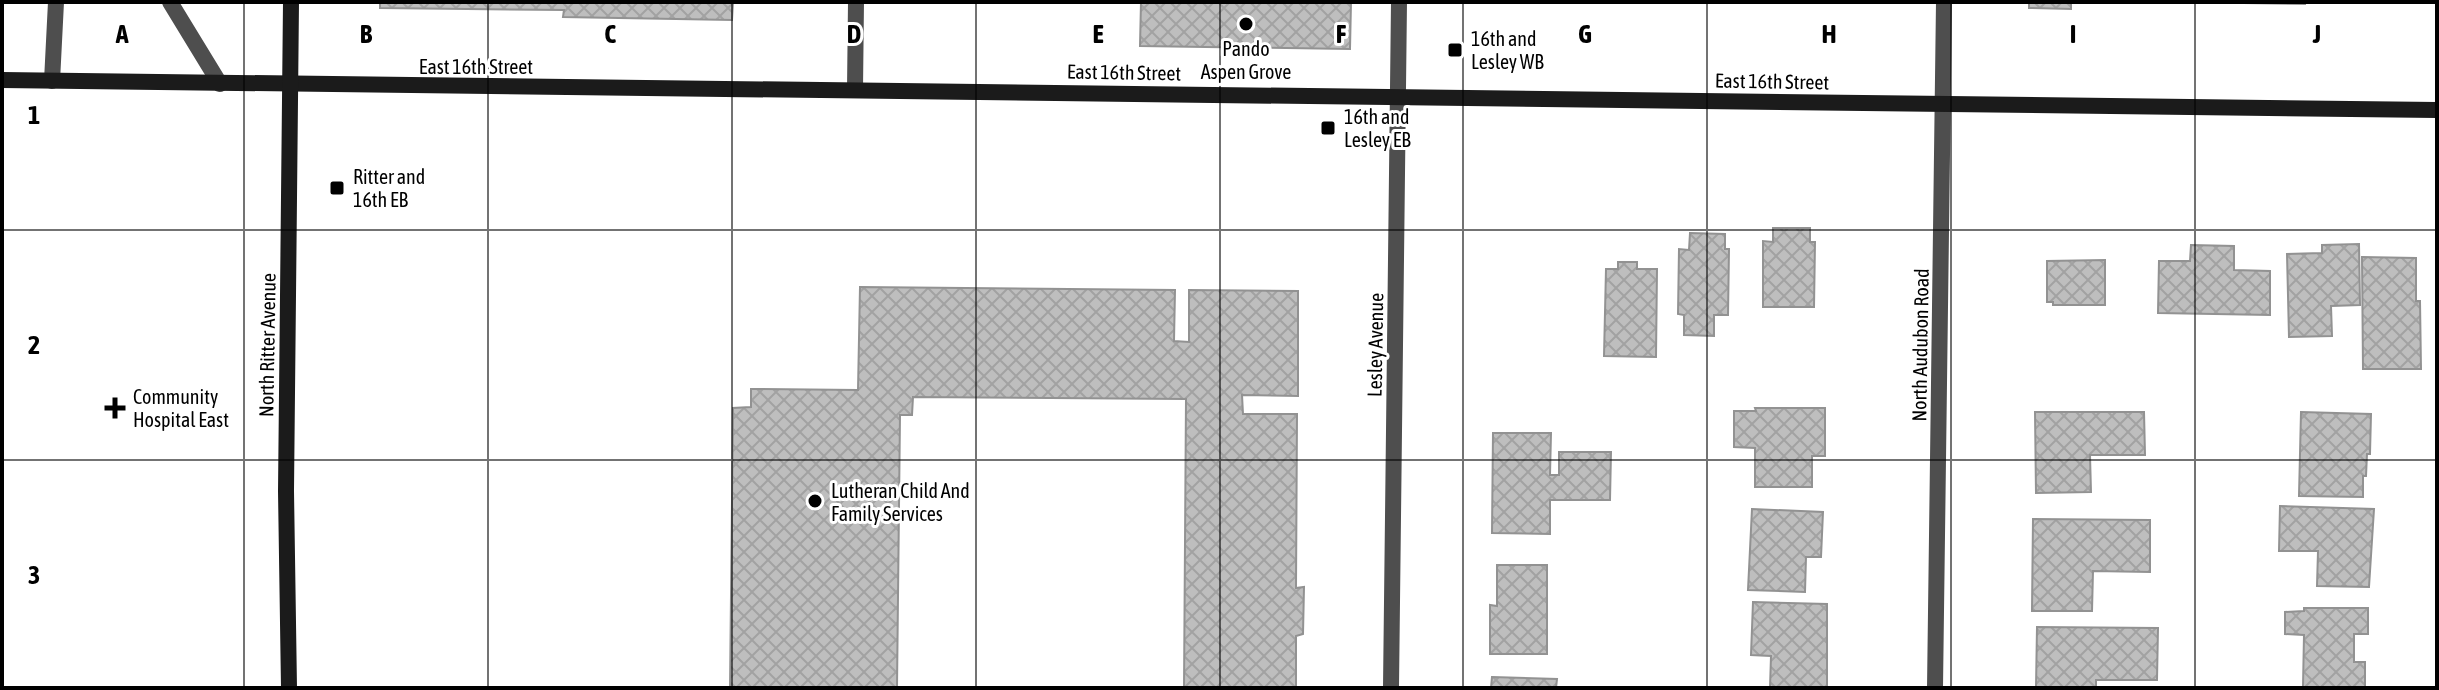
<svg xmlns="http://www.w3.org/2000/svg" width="2439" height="690" viewBox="0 0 2439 690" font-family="'Asap Condensed',sans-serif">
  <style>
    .building { fill: url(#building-cross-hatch); stroke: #929292; stroke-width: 2 }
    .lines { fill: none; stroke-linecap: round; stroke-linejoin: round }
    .lane { stroke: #4e4e4e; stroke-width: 16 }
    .street { stroke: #4e4e4e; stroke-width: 16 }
    .secondary { stroke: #1b1b1b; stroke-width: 16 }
    .grid { fill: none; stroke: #000; stroke-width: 2; stroke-opacity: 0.55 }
    .poi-dot { fill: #000; stroke: #fff; stroke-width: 3 }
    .labels { text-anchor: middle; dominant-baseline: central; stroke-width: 6; stroke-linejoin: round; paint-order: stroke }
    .poi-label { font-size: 20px; fill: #000; stroke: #fff; text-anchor: start }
    .street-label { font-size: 20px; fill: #000; stroke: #fff }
    .grid-label { font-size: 26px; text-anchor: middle; font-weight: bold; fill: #000; stroke: #fff; stroke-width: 6; stroke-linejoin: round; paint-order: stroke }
  </style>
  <defs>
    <pattern id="building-cross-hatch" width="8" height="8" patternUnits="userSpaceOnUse" patternTransform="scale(2)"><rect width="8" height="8" fill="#bebebe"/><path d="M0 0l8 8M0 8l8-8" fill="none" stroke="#a2a2a2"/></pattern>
  </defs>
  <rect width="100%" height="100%" fill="#fff"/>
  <g class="building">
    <polygon points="380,2 733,2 732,20 563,17 564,10 380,8"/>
    <polygon points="963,2 1043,2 1043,3"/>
    <polygon points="1141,2 1351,2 1350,49 1140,46"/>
    <polygon points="2029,2 2071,2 2071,9 2029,8"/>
    <polygon points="2244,2 2305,2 2305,4 2244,3"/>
    <polygon points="1773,228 1810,228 1810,242 1815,242 1814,307 1763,307 1763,241 1773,242"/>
    <polygon points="1690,233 1725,234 1725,249 1729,249 1728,315 1714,315 1714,336 1684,335 1684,315 1678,314 1679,249 1689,250"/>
    <polygon points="2359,244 2360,305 2331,306 2332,336 2289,337 2287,254 2322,253 2322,245"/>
    <polygon points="2191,245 2234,246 2234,270 2270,271 2270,315 2158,313 2159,261 2190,261"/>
    <polygon points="2362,257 2416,258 2416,301 2420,301 2421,369 2363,369"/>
    <polygon points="2105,260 2105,305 2053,305 2053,302 2047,302 2047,261"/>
    <polygon points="1618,262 1637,262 1637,269 1657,269 1656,357 1604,356 1606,269 1618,269"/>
    <polygon points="860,287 1175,290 1174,341 1189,342 1189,290 1298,291 1298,396 1242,395 1243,414 1297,414 1296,588 1304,587 1303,634 1296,636 1296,688 1184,688 1186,399 913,397 912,415 900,415 897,688 730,688 733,408 751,407 751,389 858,390"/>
    <polygon points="1755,408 1825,408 1825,456 1812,456 1812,487 1755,487 1755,448 1734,447 1734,411 1756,411"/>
    <polygon points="2035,412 2144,412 2145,455 2090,455 2091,492 2036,493"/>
    <polygon points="2301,412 2371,414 2370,454 2367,454 2366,476 2363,476 2363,497 2299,496"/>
    <polygon points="1493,433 1551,433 1550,475 1559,475 1559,452 1611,452 1610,500 1550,500 1550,534 1492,533"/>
    <polygon points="2280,506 2374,509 2369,587 2317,586 2318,551 2279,551"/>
    <polygon points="1752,509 1823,512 1821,557 1806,557 1805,592 1748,590"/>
    <polygon points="2033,519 2150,520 2150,572 2093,571 2092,611 2032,611"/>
    <polygon points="1497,565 1547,565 1547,654 1490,654 1490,605 1497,606"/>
    <polygon points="1753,602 1827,604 1827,688 1770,688 1771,656 1751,655"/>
    <polygon points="2304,608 2368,608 2368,634 2354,634 2354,662 2365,662 2365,688 2303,687 2304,635 2285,634 2285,612 2304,611"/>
    <polygon points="2037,627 2158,628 2157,680 2096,680 2096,688 2036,688"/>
    <polygon points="1492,677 1557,679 1556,688 1491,688"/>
  </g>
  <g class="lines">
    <g class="lane">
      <polyline points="170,2 220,84"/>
      <polyline points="52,81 56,2"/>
    </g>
    <g class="street">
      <polyline points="855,89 856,2"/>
      <polyline points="1391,688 1399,2"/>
      <polyline points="1935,688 1944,2"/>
    </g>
    <g class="secondary">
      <polyline points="2,80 2437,110"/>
      <polyline points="289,688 286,491 291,2"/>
    </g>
  </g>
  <path class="grid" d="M244,2V688M488,2V688M732,2V688M976,2V688M1220,2V688M1463,2V688M1707,2V688M1951,2V688M2195,2V688M2,230H2437M2,460H2437"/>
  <g class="poi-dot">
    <circle cx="1246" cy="24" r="8"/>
    <rect x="1447" y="42" width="16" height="16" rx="4"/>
    <rect x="1320" y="120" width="16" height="16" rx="4"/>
    <rect x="329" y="180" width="16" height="16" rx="4"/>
    <path d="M111 396h8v8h8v8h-8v8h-8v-8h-8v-8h8z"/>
    <circle cx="815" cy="501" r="8"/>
  </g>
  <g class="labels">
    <g class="poi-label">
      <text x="1471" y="38">16th and<tspan x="1471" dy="23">Lesley WB</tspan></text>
      <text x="1246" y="48" text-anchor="middle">Pando<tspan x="1246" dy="23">Aspen Grove</tspan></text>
      <text x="1344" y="116">16th and<tspan x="1344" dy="23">Lesley EB</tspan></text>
      <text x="353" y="176">Ritter and<tspan x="353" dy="23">16th EB</tspan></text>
      <text x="133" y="396">Community<tspan x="133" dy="23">Hospital East</tspan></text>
      <text x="831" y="490">Lutheran Child And<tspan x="831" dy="23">Family Services</tspan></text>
    </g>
    <g class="street-label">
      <text x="476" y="66">East 16th Street</text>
      <text transform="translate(1124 72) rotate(1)">East 16th Street</text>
      <text transform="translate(1772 81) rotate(1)">East 16th Street</text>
      <text transform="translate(267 345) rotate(-89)">North Ritter Avenue</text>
      <text transform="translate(1375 345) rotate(-89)">Lesley Avenue</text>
      <text transform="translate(1920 345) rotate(-89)">North Audubon Road</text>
    </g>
  </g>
  <g class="grid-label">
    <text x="122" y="43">A</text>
    <text x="366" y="43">B</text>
    <text x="610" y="43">C</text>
    <text x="854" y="43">D</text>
    <text x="1098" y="43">E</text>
    <text x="1341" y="43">F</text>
    <text x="1585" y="43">G</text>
    <text x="1829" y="43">H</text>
    <text x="2073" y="43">I</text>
    <text x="2317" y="43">J</text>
    <text x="34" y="124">1</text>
    <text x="34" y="354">2</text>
    <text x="34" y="584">3</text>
  </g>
  <rect width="2439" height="690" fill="none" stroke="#000000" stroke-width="8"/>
</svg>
